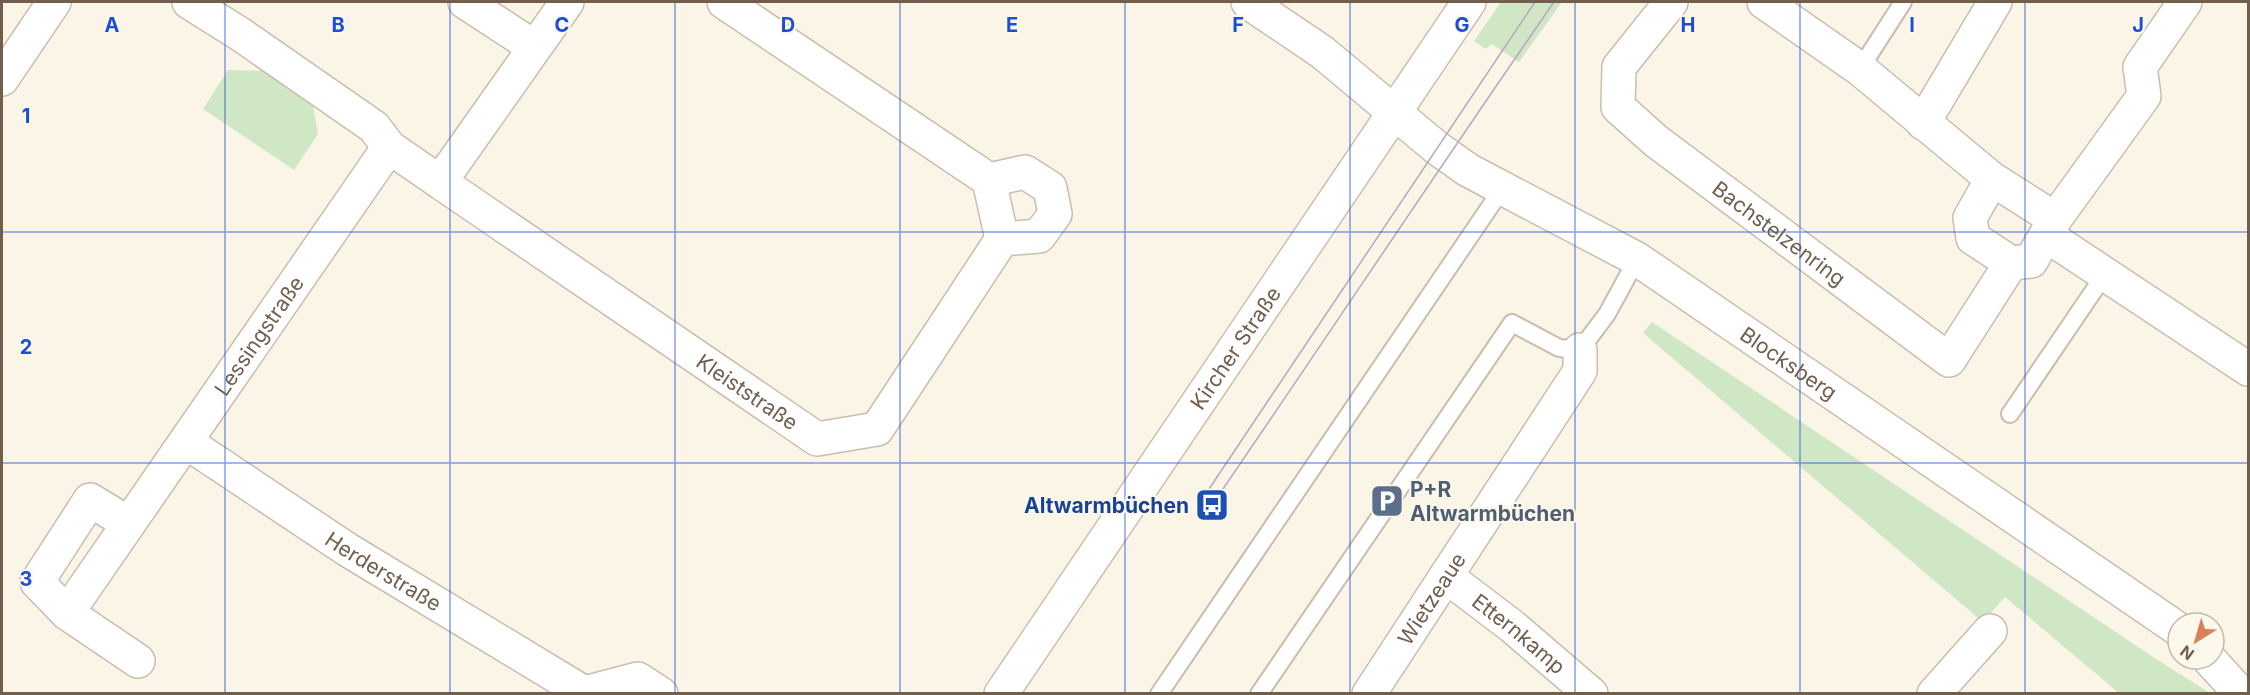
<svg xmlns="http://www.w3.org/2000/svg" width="2250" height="695" viewBox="0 0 2250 695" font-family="Inter,sans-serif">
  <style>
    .green { fill: #d0e7c6 }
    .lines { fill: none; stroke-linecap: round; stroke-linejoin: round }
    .service-casing { stroke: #cbbdad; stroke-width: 20 }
    .minor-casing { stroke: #cbbdad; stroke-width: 36 }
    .secondary-casing { stroke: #cebeab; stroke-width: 36 }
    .service { stroke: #fff; stroke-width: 16 }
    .minor { stroke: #fff; stroke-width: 33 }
    .secondary { stroke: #fff; stroke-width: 33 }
    .tram { stroke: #b8a6c3; stroke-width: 1.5 }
    .grid { fill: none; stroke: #1d4ed8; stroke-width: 1.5; stroke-opacity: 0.55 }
    .labels { text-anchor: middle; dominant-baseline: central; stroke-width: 4.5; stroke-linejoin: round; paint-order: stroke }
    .street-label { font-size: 21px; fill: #725e4d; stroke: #fdf8ec }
    .service-label { font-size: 21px; font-weight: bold; fill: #4e5e75; stroke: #fdf8ec; text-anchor: start }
    .transit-label { font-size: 21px; font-weight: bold; fill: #164399; stroke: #fdf8ec; text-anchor: end }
    .grid-label { font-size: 20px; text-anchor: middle; font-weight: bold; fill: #1d4ed8; stroke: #fdf8ec; stroke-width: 4.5; stroke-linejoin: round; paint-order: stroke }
  </style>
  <rect width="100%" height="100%" fill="#faf5e6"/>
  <g class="green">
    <polygon points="1501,2 1562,2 1519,62 1492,44 1486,49 1474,41"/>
    <polygon points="228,70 271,71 312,100 318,134 294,170 203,109"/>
    <polygon points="1652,322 2156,659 2210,693 2119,693 2005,597 1983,622 1643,333"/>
  </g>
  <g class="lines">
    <g class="service-casing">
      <g id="service">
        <polyline points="1860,69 1903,2"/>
        <polyline points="2010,414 2105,274"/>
        <polyline points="1159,694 1502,189"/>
        <polyline points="1259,694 1512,323 1559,348 1580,350 1607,314 1637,259"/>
      </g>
    </g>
    <g class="minor-casing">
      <g id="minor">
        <polyline points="189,2 240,34 374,127 389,147 440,182 567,2"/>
        <polyline points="465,2 534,47"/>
        <path id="s1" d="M1248,2L1322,52L1437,148L1468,170L1637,259L2178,629"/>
        <path id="s2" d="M1671,2L1619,67L1618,107L1656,141L1949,360L2011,263"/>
        <polyline points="1764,2 1860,69 1992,179 2055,219"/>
        <polyline points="2,79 54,2"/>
        <polyline points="1923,123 1995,2"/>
        <polyline points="1992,179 1970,218 1973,238 2011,263 2031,261 2055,219 2144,96 2140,67 2185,2"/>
        <polyline points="989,180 1025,172 1050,188 1055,214 1039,236 1002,239"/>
        <path id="s3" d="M440,182L817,439L877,429L1002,239L989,180L724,2"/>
        <polyline points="2046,235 2248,369"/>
        <path id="s4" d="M186,442L348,550L586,694"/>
        <path id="s5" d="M1446,576L1513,627L1591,694"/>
        <polyline points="67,613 37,582 90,500 128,523"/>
        <polyline points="2209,659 2241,694"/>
        <path id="s6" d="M138,661L67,613L389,147"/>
        <polyline points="585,693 638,679 661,694"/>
        <path id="s7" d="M1369,694L1580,371V350"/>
        <polyline points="1934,694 1990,631"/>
      </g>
    </g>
    <g class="secondary-casing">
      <g id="secondary">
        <path id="s8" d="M1001,694L1469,2"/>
      </g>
    </g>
    <use href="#service" class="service"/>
    <use href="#minor" class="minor"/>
    <use href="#secondary" class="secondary"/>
    <g class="tram">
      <polyline points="1203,498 1535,2"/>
      <path d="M1212,505C1327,337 1439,168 1554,2"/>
    </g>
  </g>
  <path class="grid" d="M225,2V694M450,2V694M675,2V694M900,2V694M1125,2V694M1350,2V694M1575,2V694M1800,2V694M2025,2V694M2,232H2248M2,463H2248"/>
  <defs>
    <g id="parking-square" transform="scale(1.725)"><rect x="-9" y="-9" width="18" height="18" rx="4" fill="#5c6f8a" stroke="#fdf8ec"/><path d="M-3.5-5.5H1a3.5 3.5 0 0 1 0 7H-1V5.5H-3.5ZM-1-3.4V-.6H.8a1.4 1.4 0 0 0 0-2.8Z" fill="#fff"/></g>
    <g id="bus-square" transform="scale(1.725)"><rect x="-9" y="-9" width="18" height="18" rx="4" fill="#1a4fb4" stroke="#fdf8ec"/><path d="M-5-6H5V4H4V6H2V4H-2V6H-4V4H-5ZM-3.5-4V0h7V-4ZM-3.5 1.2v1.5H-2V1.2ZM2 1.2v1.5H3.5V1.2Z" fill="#fff"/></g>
  </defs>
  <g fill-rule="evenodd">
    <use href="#parking-square" x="1387" y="501"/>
    <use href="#bus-square" x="1212" y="505"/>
  </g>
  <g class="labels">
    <g class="street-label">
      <text stroke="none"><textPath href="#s2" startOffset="328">Bachstelzenring</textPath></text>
      <text stroke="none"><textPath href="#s6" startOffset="423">Lessingstraße</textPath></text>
      <text stroke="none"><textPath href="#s8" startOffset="418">Kircher Straße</textPath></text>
      <text stroke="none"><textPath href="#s1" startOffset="652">Blocksberg</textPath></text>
      <text stroke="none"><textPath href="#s3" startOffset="372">Kleiststraße</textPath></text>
      <text stroke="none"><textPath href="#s4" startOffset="236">Herderstraße</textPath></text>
      <text stroke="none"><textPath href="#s7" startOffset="114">Wietzeaue</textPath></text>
      <text stroke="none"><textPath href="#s5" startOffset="93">Etternkamp</textPath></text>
    </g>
    <g class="service-label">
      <text x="1410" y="489">P+R<tspan x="1410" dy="24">Altwarmbüchen</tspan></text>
    </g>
    <g class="transit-label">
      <text x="1189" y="505">Altwarmbüchen</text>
    </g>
  </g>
  <g class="grid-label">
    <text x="112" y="32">A</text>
    <text x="338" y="32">B</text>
    <text x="562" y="32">C</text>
    <text x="788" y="32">D</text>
    <text x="1012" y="32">E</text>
    <text x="1238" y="32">F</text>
    <text x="1462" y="32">G</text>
    <text x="1688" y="32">H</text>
    <text x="1912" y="32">I</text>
    <text x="2138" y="32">J</text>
    <text x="26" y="123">1</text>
    <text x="26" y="354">2</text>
    <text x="26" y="586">3</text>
  </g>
  <rect width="2250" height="695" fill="none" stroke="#725e4d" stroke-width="6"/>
  <g transform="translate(2196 641) rotate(217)"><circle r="28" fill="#fdf8ec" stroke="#c5baac" stroke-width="1.5"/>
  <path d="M0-4.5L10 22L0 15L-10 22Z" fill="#da8156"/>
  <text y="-9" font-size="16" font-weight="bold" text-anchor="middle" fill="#725e4d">N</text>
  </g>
</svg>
